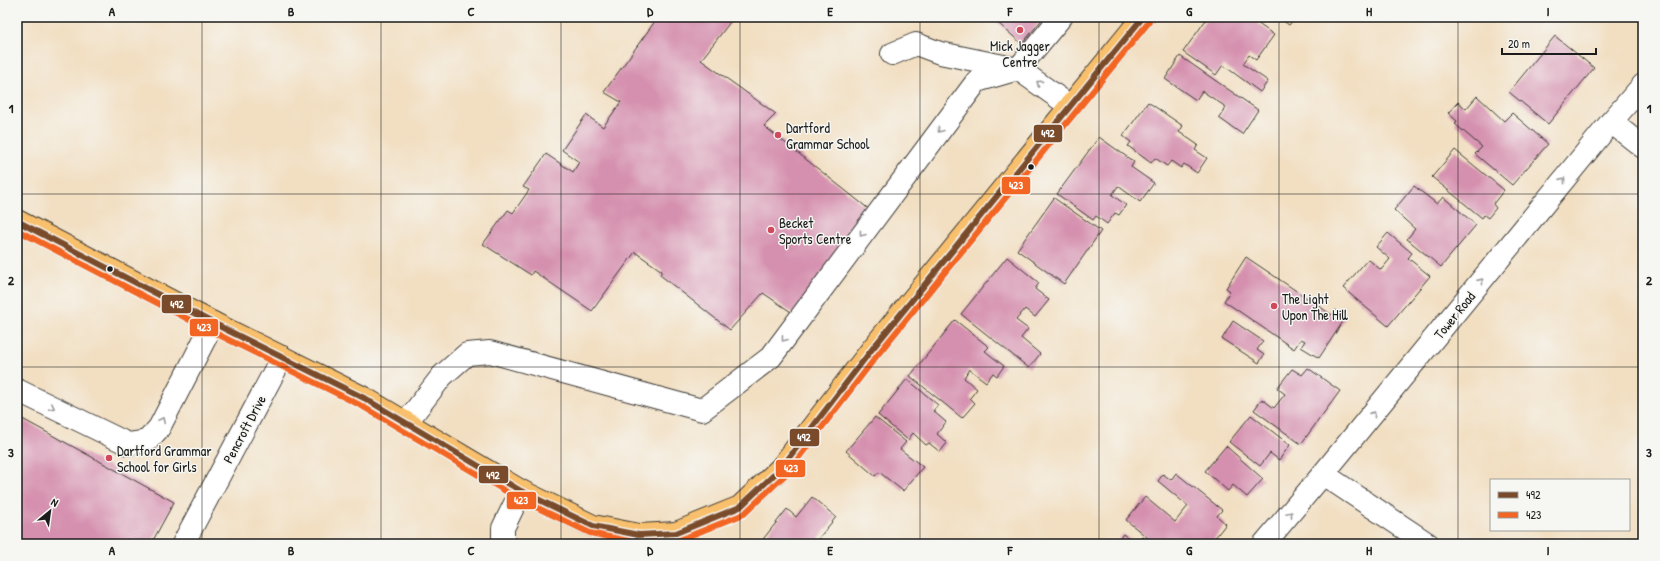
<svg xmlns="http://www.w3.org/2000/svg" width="1660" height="561" viewBox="0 0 1660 561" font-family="'Patrick Hand',sans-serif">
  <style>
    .building { fill: #d590af }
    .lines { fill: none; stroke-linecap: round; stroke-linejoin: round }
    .minor-casing { stroke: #3c3935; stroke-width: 24 }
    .major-casing { stroke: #3c3935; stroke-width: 24 }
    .minor { stroke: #fff; stroke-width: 22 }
    .major { stroke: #f8bf6c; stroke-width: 22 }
    .bus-1-casing { stroke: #f6f6f2; stroke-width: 9 }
    .bus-2-casing { stroke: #f6f6f2; stroke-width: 9 }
    .bus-1 { stroke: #7a4b2a; stroke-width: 6 }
    .bus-2 { stroke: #f26522; stroke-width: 6 }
    .oneway { stroke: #999 }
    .grid { fill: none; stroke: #1c1c1c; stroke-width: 1; stroke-opacity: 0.55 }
    .poi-dot { fill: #d1495b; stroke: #f6f6f2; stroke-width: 1.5 }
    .bus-dot { fill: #1c1c1c; stroke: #f6f6f2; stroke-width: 1.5 }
    .labels { text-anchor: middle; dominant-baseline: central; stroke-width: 3; stroke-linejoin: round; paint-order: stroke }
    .poi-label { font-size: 14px; fill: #1c1c1c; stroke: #f6f6f2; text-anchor: start }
    .street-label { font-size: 14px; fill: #1c1c1c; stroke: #f6f6f2 }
    .line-badge { stroke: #f6f6f2; stroke-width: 1.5 }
    .badge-label { font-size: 11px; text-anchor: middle; font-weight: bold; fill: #fff }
    .neatline { fill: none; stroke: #1c1c1c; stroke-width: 1.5 }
    .grid-label { font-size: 13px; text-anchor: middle; font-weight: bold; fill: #1c1c1c }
  </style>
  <rect width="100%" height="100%" fill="#f6f6f2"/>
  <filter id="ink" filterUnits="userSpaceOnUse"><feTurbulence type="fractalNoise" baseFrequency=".025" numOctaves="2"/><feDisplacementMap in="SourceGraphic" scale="8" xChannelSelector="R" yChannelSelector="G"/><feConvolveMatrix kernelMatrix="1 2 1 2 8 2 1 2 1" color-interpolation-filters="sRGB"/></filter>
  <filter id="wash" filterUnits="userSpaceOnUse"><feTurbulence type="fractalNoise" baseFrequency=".012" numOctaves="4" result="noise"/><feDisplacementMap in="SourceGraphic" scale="16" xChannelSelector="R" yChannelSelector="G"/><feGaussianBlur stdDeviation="0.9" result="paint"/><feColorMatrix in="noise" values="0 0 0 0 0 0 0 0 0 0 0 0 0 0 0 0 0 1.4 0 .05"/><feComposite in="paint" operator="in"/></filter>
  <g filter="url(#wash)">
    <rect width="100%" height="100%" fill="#f2dfc2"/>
    <g id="blocks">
      <g class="building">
        <polygon points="658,17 734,17 701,60 776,114 764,126 875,214 794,314 763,293 730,330 660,275 662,271 635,252 592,311 533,271 531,275 483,244 508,210 513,213 529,190 523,187 546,154 573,172 579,162 562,150 586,115 603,127 621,102 604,92"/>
        <polygon points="991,17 1044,17 1022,44"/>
        <polygon points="1208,17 1256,17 1253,20 1274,35 1256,60 1249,55 1243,64 1268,81 1260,92 1223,65 1216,75 1183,52"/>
        <polygon points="1278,17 1296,17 1289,25"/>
        <polygon points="1555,36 1594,68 1548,124 1509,92"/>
        <polygon points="1180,56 1258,110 1242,134 1219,118 1226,107 1202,91 1196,100 1165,79"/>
        <polygon points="1477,96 1504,121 1512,113 1548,144 1512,185 1475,154 1482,147 1455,124 1457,121 1448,113 1458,102 1466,109"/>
        <polygon points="1148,102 1183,126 1179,132 1198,145 1195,150 1207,158 1197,173 1184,164 1181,168 1171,161 1167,166 1155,158 1151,163 1128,146 1131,142 1123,136"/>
        <polygon points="1099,137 1134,162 1131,167 1154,183 1140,202 1118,186 1112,195 1126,205 1119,215 1115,213 1107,224 1096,216 1093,220 1057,194"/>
        <polygon points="1455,150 1504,190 1493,204 1496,208 1488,218 1484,215 1482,218 1432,177"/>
        <polygon points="1414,186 1437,204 1443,197 1476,225 1441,267 1407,239 1415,229 1394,210"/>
        <polygon points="1054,198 1101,231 1064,284 1017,250"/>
        <polygon points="1388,233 1412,253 1408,258 1430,276 1388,326 1343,288 1368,259 1381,270 1390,259 1376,247"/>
        <polygon points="1007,257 1039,283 1035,289 1049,300 1035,317 1025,309 1016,320 1028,329 1021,338 1040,354 1029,368 961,314"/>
        <polygon points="1246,257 1332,315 1335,310 1346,317 1319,358 1301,347 1305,341 1301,339 1294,349 1224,301 1230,291 1226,288"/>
        <polygon points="955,320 989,347 985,351 1004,366 997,376 993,373 986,382 969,369 964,378 977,389 970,398 975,403 962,418 910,376"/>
        <polygon points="1233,321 1263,341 1257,350 1264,355 1259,363 1222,339"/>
        <polygon points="1308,368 1340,391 1301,444 1254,410 1262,399 1274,408 1285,394 1277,388 1292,369 1302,375"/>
        <polygon points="907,379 938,405 933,411 946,422 937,434 947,443 940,452 929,443 926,445 913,433 908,440 878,415"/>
        <polygon points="1251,415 1290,445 1279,460 1270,453 1260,466 1229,442"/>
        <polygon points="17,416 174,502 151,544 17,544"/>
        <polygon points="875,417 906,442 900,449 923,467 903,491 879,472 875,476 846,451"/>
        <polygon points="1226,446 1263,479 1247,497 1233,485 1228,491 1205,471"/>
        <polygon points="1176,473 1222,510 1217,516 1226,524 1210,544 1155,544 1126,520 1145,497 1175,522 1188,506 1158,481 1163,474 1171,480"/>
        <polygon points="812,497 836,517 819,538 827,544 760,543 787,509 796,517"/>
        <polygon points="1123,534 1136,544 1115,544"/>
        <polygon points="1142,537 1151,544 1136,544"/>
      </g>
    </g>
  </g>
  <g filter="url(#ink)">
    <use href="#blocks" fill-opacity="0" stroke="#3c3935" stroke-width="1"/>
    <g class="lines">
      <g class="minor-casing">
        <g id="minor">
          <polyline points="892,54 916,44 940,53 1018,69 1061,17"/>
          <polyline points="1611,122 1643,147"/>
          <polyline points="17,390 128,444 147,441 159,428 213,323"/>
          <polyline points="406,423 442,376 467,354 490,352 702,410 771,357 977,81 1018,69 1070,106"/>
          <polyline points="1323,474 1428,544"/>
          <polyline points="676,533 689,544"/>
          <polyline points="183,544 282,357"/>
          <polyline points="503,544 503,528 521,491"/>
          <polyline points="1264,544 1323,474 1611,122 1643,85"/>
        </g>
      </g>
      <g class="major-casing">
        <polyline id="major" points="17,221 213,323 364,398 521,491 593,526 639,535 676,533 740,507 781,468 873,348 1143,17"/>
      </g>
      <use href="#minor" class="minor"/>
      <use href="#major" class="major"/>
      <g class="bus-1-casing">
        <polyline id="bus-1" points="17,221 213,323 364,398 521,491 593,526 639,535 676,533 740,507 781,468 873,348 1143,17"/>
      </g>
      <g class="bus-2-casing">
        <polyline id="bus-2" points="17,230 209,330 360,405 517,498 590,533 638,543 677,541 744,514 787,473 879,353 1149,22"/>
      </g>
      <use href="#bus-1" class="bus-1"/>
      <use href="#bus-2" class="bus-2"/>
    </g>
    <defs><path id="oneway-chevron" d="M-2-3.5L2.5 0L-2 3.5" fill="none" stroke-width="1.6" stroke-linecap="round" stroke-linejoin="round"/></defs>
    <g class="oneway">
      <use href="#oneway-chevron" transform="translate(1039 83) rotate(-144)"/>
      <use href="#oneway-chevron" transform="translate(940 130) rotate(127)"/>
      <use href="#oneway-chevron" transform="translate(1563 180) rotate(-51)"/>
      <use href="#oneway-chevron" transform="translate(862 234) rotate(127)"/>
      <use href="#oneway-chevron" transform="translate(1481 281) rotate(-51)"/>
      <use href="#oneway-chevron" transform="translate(784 339) rotate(127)"/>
      <use href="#oneway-chevron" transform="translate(52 407) rotate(26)"/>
      <use href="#oneway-chevron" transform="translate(1373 414) rotate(-51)"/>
      <use href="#oneway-chevron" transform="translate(162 420) rotate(-63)"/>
      <use href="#oneway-chevron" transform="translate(1290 514) rotate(-50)"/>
    </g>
  </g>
  <path class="grid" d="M202,17V544M381,17V544M561,17V544M740,17V544M920,17V544M1099,17V544M1279,17V544M1458,17V544M17,194H1643M17,367H1643"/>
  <g class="poi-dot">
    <circle cx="1020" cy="30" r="4"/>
    <circle cx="778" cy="135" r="4"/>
    <circle cx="771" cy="230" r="4"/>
    <circle cx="1274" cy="306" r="4"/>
    <circle cx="109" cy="458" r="4"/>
  </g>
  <g class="bus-dot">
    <circle cx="1031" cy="167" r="3.5"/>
    <circle cx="110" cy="269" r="3.5"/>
  </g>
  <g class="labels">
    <g class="poi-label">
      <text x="1020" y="45" text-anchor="middle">Mick Jagger<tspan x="1020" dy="16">Centre</tspan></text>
      <text x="786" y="127">Dartford<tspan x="786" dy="16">Grammar School</tspan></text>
      <text x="779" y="222">Becket<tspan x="779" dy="16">Sports Centre</tspan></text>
      <text x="1282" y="298">The Light<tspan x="1282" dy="16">Upon The Hill</tspan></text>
      <text x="117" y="450">Dartford Grammar<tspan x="117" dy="16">School for Girls</tspan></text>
    </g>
    <g class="street-label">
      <text transform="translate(1454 315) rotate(-51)">Tower Road</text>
      <text transform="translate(244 429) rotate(-62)">Pencroft Drive</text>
    </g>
  </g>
  <g class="line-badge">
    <rect x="1033" y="124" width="30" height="19" rx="4" fill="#7a4b2a"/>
    <rect x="1001" y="176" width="30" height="19" rx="4" fill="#f26522"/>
    <rect x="161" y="294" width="31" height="20" rx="4" fill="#7a4b2a"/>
    <rect x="189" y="318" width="30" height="19" rx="4" fill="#f26522"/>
    <rect x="789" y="428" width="31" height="19" rx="4" fill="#7a4b2a"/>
    <rect x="775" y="459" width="31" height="19" rx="4" fill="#f26522"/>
    <rect x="478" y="465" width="31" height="19" rx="4" fill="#7a4b2a"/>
    <rect x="506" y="491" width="31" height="19" rx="4" fill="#f26522"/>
  </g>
  <g class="badge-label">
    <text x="1048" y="137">492</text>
    <text x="1016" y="189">423</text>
    <text x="177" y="308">492</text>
    <text x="204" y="331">423</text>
    <text x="804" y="441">492</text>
    <text x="791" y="472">423</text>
    <text x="493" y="479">492</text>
    <text x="521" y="504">423</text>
  </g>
  <rect width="1660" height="561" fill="none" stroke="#f6f6f2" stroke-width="44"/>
  <rect x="1490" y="479" width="140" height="52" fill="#f6f6f2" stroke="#9f9f9c"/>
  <rect x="1498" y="492" width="20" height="6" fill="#7a4b2a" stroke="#9f9f9c"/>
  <text x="1526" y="499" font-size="12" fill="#1c1c1c">492</text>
  <rect x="1498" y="512" width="20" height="6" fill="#f26522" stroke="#9f9f9c"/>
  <text x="1526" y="519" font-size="12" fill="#1c1c1c">423</text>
  <g transform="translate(50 511) rotate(29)" stroke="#f6f6f2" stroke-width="3" paint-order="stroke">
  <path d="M0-3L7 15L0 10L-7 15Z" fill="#1c1c1c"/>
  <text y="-6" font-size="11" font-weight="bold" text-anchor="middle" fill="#1c1c1c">N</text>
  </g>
  <path d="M1502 48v6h94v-6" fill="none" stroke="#1c1c1c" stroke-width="2"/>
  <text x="1508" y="48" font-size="12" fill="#1c1c1c" stroke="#f6f6f2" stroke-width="3" paint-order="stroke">20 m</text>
  <rect x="22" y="22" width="1616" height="517" class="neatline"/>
  <g class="grid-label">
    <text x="112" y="16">A</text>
    <text x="291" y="16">B</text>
    <text x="471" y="16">C</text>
    <text x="650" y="16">D</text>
    <text x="830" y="16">E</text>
    <text x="1010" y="16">F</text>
    <text x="1189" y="16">G</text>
    <text x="1369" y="16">H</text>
    <text x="1548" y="16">I</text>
    <text x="11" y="113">1</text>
    <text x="1649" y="113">1</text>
    <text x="11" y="285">2</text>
    <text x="1649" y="285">2</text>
    <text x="11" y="457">3</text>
    <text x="1649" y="457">3</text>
    <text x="112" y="555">A</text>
    <text x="291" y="555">B</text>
    <text x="471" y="555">C</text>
    <text x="650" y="555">D</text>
    <text x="830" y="555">E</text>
    <text x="1010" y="555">F</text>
    <text x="1189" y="555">G</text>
    <text x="1369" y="555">H</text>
    <text x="1548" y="555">I</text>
  </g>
</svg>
